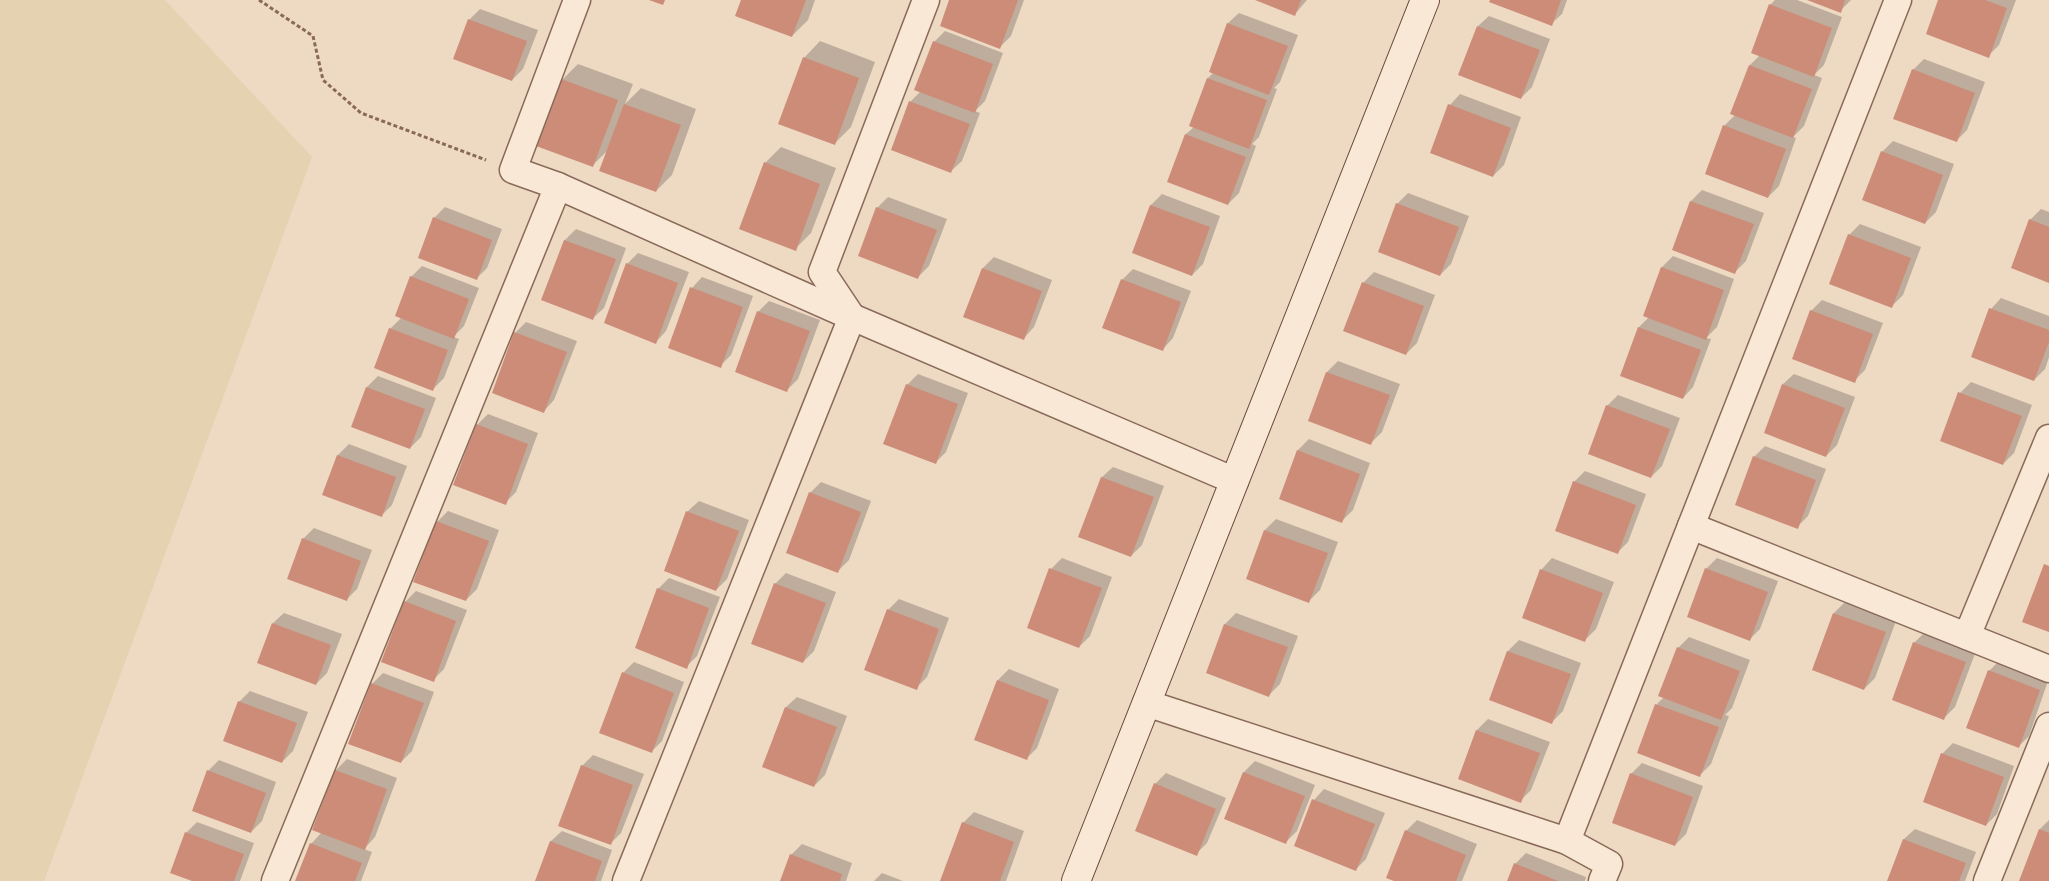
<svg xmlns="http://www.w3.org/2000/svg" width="2049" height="881" viewBox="0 0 2049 881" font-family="'Noto Serif',serif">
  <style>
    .farmland { fill: #e4d2b0 }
    .shadow { fill: #0003 }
    .building { fill: #cd8c78 }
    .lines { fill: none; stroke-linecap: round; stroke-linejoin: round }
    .street-casing { stroke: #896a59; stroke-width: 29 }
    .secondary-casing { stroke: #6a4b3d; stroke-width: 30 }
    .path { stroke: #896a59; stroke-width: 3; stroke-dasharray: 4 2.5; stroke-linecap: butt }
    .street { stroke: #f9e8d6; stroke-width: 26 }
    .secondary { stroke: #f9e8d6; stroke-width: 28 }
  </style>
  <rect width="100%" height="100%" fill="#eed9c3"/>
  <polygon class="farmland" points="0,0 165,0 312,157 44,881 0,881"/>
  <g class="shadow">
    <polygon points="743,0 815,0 808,20 792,36"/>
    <polygon points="951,0 1024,0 1011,36 1000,47"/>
    <polygon points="1258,0 1307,0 1295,14"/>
    <polygon points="1491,0 1567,0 1562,14 1551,24"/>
    <polygon points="1775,0 1797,0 1842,17 1824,65 1814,75 1822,78 1804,126 1793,137 1796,138 1779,186 1768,197 1724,126 1735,115 1750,65 1760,55 1770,5"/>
    <polygon points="1810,0 1851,0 1840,11"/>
    <polygon points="1940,0 2016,0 1999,45 1988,56"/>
    <polygon points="480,9 538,30 523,69 512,80 469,20"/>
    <polygon points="1239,13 1298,35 1280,82 1274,88 1277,89 1259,137 1252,144 1256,146 1239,193 1228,204 1169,182 1186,134 1194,127 1190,126 1208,78 1214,72 1210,71 1228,23"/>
    <polygon points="1489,16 1550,39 1532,87 1521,98 1478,26"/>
    <polygon points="945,31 1003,53 985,101 975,111 980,113 962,161 951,171 910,102 921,91 934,42"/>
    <polygon points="820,41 875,62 851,127 835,143 804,58"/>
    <polygon points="1924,59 1985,82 1967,130 1956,141 1913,70"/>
    <polygon points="578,64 633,84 625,104 641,88 696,109 672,175 656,191 609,149 592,166 562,80"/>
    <polygon points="1460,94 1521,117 1504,165 1493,176 1432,152 1450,105"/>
    <polygon points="1893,141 1954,164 1936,212 1925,223 1882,152"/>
    <polygon points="781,147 836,168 811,233 795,249 765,163"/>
    <polygon points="1702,190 1764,213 1746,261 1735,272 1674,249 1691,201"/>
    <polygon points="1408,193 1469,216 1451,264 1440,275 1397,204"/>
    <polygon points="1162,194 1220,216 1203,264 1192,275 1133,252 1151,205"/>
    <polygon points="888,197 947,219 929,266 918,277 877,208"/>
    <polygon points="445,207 502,229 487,268 476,279 434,218"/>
    <polygon points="2041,209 2049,212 2049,282 2030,220"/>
    <polygon points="1860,224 1921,247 1903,295 1892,306 1849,235"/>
    <polygon points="576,229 626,248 604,308 593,318 543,299 565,240"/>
    <polygon points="638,253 689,272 666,331 656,342 627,264"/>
    <polygon points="1673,256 1734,279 1717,327 1706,338 1711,339 1693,387 1683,398 1621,375 1639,327 1649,317 1644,315 1662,267"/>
    <polygon points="994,257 1052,280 1034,327 1024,338 983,268"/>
    <polygon points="422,266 479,288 464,326 453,337 459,339 444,378 433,389 390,329 401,318 411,277"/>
    <polygon points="1133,269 1191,291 1173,338 1163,349 1122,280"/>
    <polygon points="1374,272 1435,295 1417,343 1406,354 1363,283"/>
    <polygon points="702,277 753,296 731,355 720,366 692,288"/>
    <polygon points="2001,298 2049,316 2049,357 2045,369 2034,380 1991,309"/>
    <polygon points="1822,300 1883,323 1865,370 1854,381 1811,311"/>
    <polygon points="769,301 820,320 798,379 787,390 758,312"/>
    <polygon points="526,322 577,341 554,400 544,411 515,333"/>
    <polygon points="1338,361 1400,384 1382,432 1371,443 1310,420 1327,372"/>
    <polygon points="918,374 968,393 946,452 935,463 907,385"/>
    <polygon points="1794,374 1855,397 1837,445 1826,456 1783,384"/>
    <polygon points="378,376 436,398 421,437 410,448 353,426 367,387"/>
    <polygon points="1971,382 2032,405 2014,453 2003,464 1960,393"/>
    <polygon points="1618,395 1680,418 1662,466 1651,477 1607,406"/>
    <polygon points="488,414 538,433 516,492 505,503 477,425"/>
    <polygon points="1309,439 1370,463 1353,510 1342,521 1281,498 1298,450"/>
    <polygon points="349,444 407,466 392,505 381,516 324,494 338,455"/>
    <polygon points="1765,446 1826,469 1808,516 1797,527 1754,457"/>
    <polygon points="1113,467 1164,486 1142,545 1131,556 1080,537 1102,477"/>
    <polygon points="1585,471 1646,494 1628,542 1617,553 1574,482"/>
    <polygon points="821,482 871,501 849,560 838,571 810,493"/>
    <polygon points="699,501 749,520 727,579 716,590 665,570 688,511"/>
    <polygon points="448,511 499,530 477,589 466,600 437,522"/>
    <polygon points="1276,519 1338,542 1320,590 1309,601 1248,578 1265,530"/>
    <polygon points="314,528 372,550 357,589 346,600 303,539"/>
    <polygon points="1062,558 1112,577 1090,636 1079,647 1028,627 1051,569"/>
    <polygon points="1552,558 1614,582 1596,629 1585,640 1523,617 1542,569"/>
    <polygon points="1717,558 1778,581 1760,629 1749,640 1706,569"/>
    <polygon points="786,573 836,592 814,651 803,662 775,584"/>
    <polygon points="669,578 720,597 697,656 686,667 658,589"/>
    <polygon points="416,591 467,610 444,669 433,680 405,602"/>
    <polygon points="899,599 949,618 927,677 916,688 888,610"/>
    <polygon points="1845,602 1896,621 1875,678 1864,689 1814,670 1834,613"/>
    <polygon points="284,613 342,634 327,673 316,684 273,623"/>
    <polygon points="1236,613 1298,636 1280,684 1269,695 1208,672 1225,624"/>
    <polygon points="1925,632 1976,651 1955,707 1944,718 1914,643"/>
    <polygon points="1689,637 1750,660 1732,708 1725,715 1729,716 1711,764 1700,775 1639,752 1657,704 1664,697 1678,648"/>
    <polygon points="1519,640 1581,663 1563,711 1552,722 1491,699 1508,651"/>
    <polygon points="2000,660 2049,678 2029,736 2018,747 1989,671"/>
    <polygon points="634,662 684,682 662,741 651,752 623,673"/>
    <polygon points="1009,669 1059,689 1037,748 1026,759 976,739 998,680"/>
    <polygon points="383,673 434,692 412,751 401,762 372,684"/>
    <polygon points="250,691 308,712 293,751 282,762 239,702"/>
    <polygon points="797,697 847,716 825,775 814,786 786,707"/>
    <polygon points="1488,719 1550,742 1531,790 1520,801 1460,778 1477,730"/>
    <polygon points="1953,743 2014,766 1997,814 1986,825 1942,754"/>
    <polygon points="593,755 644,774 621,833 610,844 582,766"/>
    <polygon points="347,759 397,778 375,837 364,849 372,852 361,881 297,881 311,844 322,832 336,770"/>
    <polygon points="219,760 276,782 262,821 251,832 208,771"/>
    <polygon points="1255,761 1315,785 1297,831 1286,842 1226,818 1244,772"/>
    <polygon points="1642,763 1703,786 1686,834 1675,845 1631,774"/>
    <polygon points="1166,773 1226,798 1207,843 1196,854 1155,784"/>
    <polygon points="1324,789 1385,813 1366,859 1355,870 1314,800"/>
    <polygon points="974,812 1024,831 1006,881 941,881 963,823"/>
    <polygon points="1417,820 1477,844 1462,881 1397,881 1406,831"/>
    <polygon points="2049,820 2049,881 2020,881 2040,829"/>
    <polygon points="197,822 254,843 240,881 196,881 186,833"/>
    <polygon points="1915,829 1976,852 1965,881 1888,881 1904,839"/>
    <polygon points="562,831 612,850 601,881 536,881 551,841"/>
    <polygon points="802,844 852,863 846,881 781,881 791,855"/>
    <polygon points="1526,853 1586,877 1585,881 1508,881 1515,864"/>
    <polygon points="882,873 903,881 874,881"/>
  </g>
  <g class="building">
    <polygon points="649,0 665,0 663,5"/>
    <polygon points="741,0 806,0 792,37 735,16"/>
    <polygon points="949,0 1018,0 1000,49 940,26"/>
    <polygon points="1255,0 1301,0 1295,16"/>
    <polygon points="1490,0 1561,0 1552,26 1489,2"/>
    <polygon points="1807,0 1845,0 1841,13"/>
    <polygon points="1938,0 1985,0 2007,8 1989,58 1926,34"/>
    <polygon points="1769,4 1832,28 1814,77 1751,53"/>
    <polygon points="468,19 527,41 512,81 453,59"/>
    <polygon points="1227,23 1288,46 1269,95 1209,72"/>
    <polygon points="1477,26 1540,50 1521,99 1458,75"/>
    <polygon points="933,41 993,64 975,113 914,90"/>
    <polygon points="803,57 859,78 835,145 778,124"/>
    <polygon points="1749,65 1812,89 1793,138 1730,114"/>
    <polygon points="1912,69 1975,93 1957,142 1893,119"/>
    <polygon points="1207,78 1267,100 1249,149 1189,126"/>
    <polygon points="561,79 618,100 593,167 536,146"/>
    <polygon points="909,101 970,124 951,173 891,150"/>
    <polygon points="624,104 681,125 656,192 599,171"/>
    <polygon points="1448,104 1511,128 1493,177 1430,153"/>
    <polygon points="1723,125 1786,149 1768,198 1705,174"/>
    <polygon points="1185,134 1246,157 1228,205 1167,182"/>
    <polygon points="1881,151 1943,175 1925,224 1862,200"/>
    <polygon points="764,162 820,184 796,251 739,229"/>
    <polygon points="1690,201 1754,224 1735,274 1672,250"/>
    <polygon points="1396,203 1459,227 1440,276 1378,252"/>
    <polygon points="1150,205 1210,227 1192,276 1132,253"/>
    <polygon points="876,207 937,230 918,279 858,256"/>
    <polygon points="433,217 492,240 477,280 418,258"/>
    <polygon points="2029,219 2049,227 2049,283 2011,268"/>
    <polygon points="1848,234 1911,258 1892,308 1829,284"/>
    <polygon points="564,240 616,259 593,320 541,300"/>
    <polygon points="626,263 678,283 656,344 604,323"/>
    <polygon points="1661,267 1724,290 1706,340 1643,316"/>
    <polygon points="982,268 1042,291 1024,340 963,317"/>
    <polygon points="410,276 469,299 454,339 395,316"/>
    <polygon points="1121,279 1181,302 1163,351 1102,328"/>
    <polygon points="1362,282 1424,306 1406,355 1343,331"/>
    <polygon points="690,287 743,307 721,368 668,348"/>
    <polygon points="1989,308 2049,330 2049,342 2034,381 1971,357"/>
    <polygon points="1810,310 1873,334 1855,383 1792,359"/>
    <polygon points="757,311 810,331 787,392 735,372"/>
    <polygon points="1638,327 1701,350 1683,399 1620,376"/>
    <polygon points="389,328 448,350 433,391 374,368"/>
    <polygon points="514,332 567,352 544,413 492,393"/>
    <polygon points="1326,372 1390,395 1371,445 1308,421"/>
    <polygon points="906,384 958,404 936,464 883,444"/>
    <polygon points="1782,384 1845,408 1826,457 1764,433"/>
    <polygon points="366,387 425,409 410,449 351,427"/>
    <polygon points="1958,392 2022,416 2003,465 1940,441"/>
    <polygon points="1606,405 1670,429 1651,478 1588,454"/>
    <polygon points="476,424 528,444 506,505 453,485"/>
    <polygon points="1297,450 1360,474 1342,523 1279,499"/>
    <polygon points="337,455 396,477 382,517 322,495"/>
    <polygon points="1753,456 1816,480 1798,529 1735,505"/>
    <polygon points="1101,477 1154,497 1131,557 1078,537"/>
    <polygon points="1573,481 1636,505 1618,554 1555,531"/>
    <polygon points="809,492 861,512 838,573 786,553"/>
    <polygon points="686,511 739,531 716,591 664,571"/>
    <polygon points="436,521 489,541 466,601 413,582"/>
    <polygon points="1264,530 1328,553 1309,603 1246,579"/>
    <polygon points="302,538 361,561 347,601 287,579"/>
    <polygon points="2044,564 2049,566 2049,632 2022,622"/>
    <polygon points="1049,568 1102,588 1079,648 1027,628"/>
    <polygon points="1705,568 1768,592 1750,641 1687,617"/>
    <polygon points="1540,569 1603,593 1585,642 1522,618"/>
    <polygon points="774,583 826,603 803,663 751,644"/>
    <polygon points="657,588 709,608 687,669 635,648"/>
    <polygon points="404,601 456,621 434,682 381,662"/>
    <polygon points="887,609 939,629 917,690 864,670"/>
    <polygon points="1833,613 1886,632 1864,690 1812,670"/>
    <polygon points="272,623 331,645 316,685 257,663"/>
    <polygon points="1224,624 1288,647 1269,697 1206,673"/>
    <polygon points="1913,642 1966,662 1944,720 1892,700"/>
    <polygon points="1677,647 1740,671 1721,720 1658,696"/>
    <polygon points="1507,651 1571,674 1552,724 1489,700"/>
    <polygon points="1988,670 2040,690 2019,748 1966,728"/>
    <polygon points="622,672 674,693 652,753 599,733"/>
    <polygon points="997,680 1049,700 1027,760 974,740"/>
    <polygon points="371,683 424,703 401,763 348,744"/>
    <polygon points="238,701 297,723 282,763 223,741"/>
    <polygon points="1655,704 1719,727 1700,777 1637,753"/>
    <polygon points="785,707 837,727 814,787 762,767"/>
    <polygon points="1476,730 1540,753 1521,803 1458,779"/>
    <polygon points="1941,753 2004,777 1986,826 1923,802"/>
    <polygon points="581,765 633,785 611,845 558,826"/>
    <polygon points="207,770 266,793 251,833 192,811"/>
    <polygon points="335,770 387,789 365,850 312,830"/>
    <polygon points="1243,772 1305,796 1286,844 1224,819"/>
    <polygon points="1630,773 1693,797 1675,846 1612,823"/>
    <polygon points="1154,783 1216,809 1197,856 1135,831"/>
    <polygon points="1312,799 1375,824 1356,871 1294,846"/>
    <polygon points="962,822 1014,842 1000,881 940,881"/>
    <polygon points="2039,829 2049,833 2049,881 2019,881"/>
    <polygon points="1405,830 1466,855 1456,881 1394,881 1386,878"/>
    <polygon points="185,832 244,854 234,881 192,881 170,873"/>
    <polygon points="1903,839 1966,863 1959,881 1887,881"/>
    <polygon points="550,841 602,861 595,881 535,881"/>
    <polygon points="310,843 362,863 355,881 295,881"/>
    <polygon points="790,854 842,874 840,881 780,881"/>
    <polygon points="1514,863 1558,881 1507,881"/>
  </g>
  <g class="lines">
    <g class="street-casing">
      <g id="street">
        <polyline points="577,0 513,170 558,186 852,317 1235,481"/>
        <polyline points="1691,526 2049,669"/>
        <polyline points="1967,636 2049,438"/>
        <polyline points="1146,703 1567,841 1609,864 1602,881"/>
        <polyline points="1567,841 1898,0"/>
        <polyline points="275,881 558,186"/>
        <polyline points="626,881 852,317 822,272 926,0"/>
        <polyline points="1987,881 2049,726"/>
      </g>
    </g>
    <g class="secondary-casing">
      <polyline id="secondary" points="1076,881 1425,0"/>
    </g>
    <polyline class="path" points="259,0 313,36 323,80 361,113 486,160"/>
    <use href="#street" class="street"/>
    <use href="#secondary" class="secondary"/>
  </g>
</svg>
